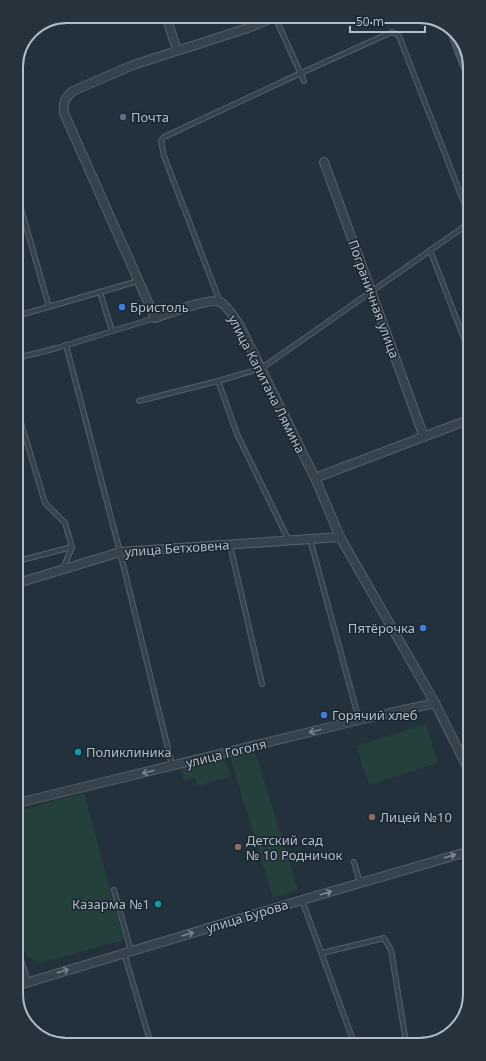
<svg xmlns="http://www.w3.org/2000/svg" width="486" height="1061" viewBox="0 0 486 1061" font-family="'Noto Sans',sans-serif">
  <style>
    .green { fill: #253f3d }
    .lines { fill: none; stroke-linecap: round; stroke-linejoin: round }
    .lane-casing { stroke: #54606a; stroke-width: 6 }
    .street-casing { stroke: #54606a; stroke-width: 10 }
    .secondary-casing { stroke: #54606a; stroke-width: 13 }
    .lane { stroke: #36424c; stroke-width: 4 }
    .street { stroke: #36424c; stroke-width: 8 }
    .secondary { stroke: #44525f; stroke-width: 11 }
    .oneway { stroke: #7a8690 }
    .service-dot { fill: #5c6f8a; stroke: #1b2730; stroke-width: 1.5 }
    .shop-dot { fill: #3f7fe0; stroke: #1b2730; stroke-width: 1.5 }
    .culture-dot { fill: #0f9aa8; stroke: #1b2730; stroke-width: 1.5 }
    .education-dot { fill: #8d6e63; stroke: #1b2730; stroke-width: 1.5 }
    .labels { text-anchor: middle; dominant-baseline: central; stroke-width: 3; stroke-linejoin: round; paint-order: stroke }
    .poi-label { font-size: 13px; fill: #b2bdc7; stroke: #1b2730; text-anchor: start }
    .street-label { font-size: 13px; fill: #b2bdc7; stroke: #1b2730 }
    .rim { fill: none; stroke: #b2bdc7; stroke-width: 2 }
  </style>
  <rect width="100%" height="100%" fill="#22313b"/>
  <g class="green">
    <polygon points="426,724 438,763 369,785 356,746"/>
    <polygon points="255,751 298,890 273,898 230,757"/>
    <polygon points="225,758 231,776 198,786 195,778 184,781 180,768"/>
    <polygon points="84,793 124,940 44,962 38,962 28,957 25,953 19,928 18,811"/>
  </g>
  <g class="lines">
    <g class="lane-casing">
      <g id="lane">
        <polyline points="275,17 304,81"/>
        <polyline points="16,191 49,307"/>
        <polyline points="430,250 468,349"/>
        <polyline points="100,292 112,331"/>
        <polyline points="220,302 164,156 161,141 164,137 301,73 392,32 395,33 399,36 468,213"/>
        <polyline points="17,316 138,281"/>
        <polyline points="66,345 120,552 172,765"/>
        <polyline points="17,358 57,348 155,318"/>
        <polyline points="218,381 237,434 289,541"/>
        <polyline points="139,401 218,381 262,368 468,224"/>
        <polyline points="17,409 45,503 65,523 72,547 63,569"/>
        <polyline points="310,539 359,720"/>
        <polyline points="230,545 262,684"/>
        <polyline points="18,561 72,547"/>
        <polyline points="354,862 360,883"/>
        <polyline points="114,890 131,951"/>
        <polyline points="302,900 354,1043"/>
        <polyline points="124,953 151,1044"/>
        <polyline points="322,953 384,938 391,950 406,1042"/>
      </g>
    </g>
    <g class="street-casing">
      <g id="street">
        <polyline points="166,16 177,50"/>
        <path d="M277,16L248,28L133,65L73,91C64,99 63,102 64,113L155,318C167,314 210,297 220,302C228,306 235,319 240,326L315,478L340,537L435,703L469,771"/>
        <polyline points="324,162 424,437"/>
        <polyline points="315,478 468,420"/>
        <polyline points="18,583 120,552 340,537"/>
        <polyline points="18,803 359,720 435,703"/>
        <polyline points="19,960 26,982"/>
        <polyline points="19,985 302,900 470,851"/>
      </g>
    </g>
    <g class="secondary-casing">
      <polyline id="secondary" points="454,33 467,67"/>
    </g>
    <use href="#lane" class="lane"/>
    <use href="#street" class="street"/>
    <use href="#secondary" class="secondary"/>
  </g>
  <defs><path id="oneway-shaft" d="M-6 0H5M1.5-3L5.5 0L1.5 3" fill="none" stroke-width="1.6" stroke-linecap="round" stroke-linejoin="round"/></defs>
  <g class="oneway">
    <use href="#oneway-shaft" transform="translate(315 731) rotate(166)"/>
    <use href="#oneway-shaft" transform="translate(148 772) rotate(166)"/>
    <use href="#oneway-shaft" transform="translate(450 856) rotate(-16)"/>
    <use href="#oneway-shaft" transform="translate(326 893) rotate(-16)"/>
    <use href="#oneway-shaft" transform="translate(188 934) rotate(-17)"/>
    <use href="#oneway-shaft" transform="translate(63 971) rotate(-17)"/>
  </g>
  <circle class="service-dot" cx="123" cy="117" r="4"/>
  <g class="shop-dot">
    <circle cx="122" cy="307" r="4"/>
    <circle cx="423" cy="628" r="4"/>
    <circle cx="324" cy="715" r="4"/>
  </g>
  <g class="culture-dot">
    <circle cx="78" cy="752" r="4"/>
    <circle cx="158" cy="904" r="4"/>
  </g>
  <g class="education-dot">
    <circle cx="372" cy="817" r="4"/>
    <circle cx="238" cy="847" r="4"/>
  </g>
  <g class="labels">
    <g class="poi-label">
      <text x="131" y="117">Почта</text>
      <text x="130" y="307">Бристоль</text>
      <text x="415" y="628" text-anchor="end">Пятёрочка</text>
      <text x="332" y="715">Горячий хлеб</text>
      <text x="86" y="752">Поликлиника</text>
      <text x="380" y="817">Лицей №10</text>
      <text x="246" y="840">Детский сад<tspan x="246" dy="15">№ 10 Родничок</tspan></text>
      <text x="150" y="904" text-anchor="end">Казарма №1</text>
    </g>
    <g class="street-label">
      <text transform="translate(374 299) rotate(70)">Пограничная улица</text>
      <text transform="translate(267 384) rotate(63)">улица Капитана Лямина</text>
      <text transform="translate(177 548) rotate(-4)">улица Бетховена</text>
      <text transform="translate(226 753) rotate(-14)">улица Гоголя</text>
      <text transform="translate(247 916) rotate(-17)">улица Бурова</text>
    </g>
  </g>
  <path d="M0 0H486V1061H0ZM67 23H419A44 44 0 0 1 463 67V994A44 44 0 0 1 419 1038H67A44 44 0 0 1 23 994V67A44 44 0 0 1 67 23Z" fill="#27333c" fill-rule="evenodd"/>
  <path class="rim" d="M67 23H419A44 44 0 0 1 463 67V994A44 44 0 0 1 419 1038H67A44 44 0 0 1 23 994V67A44 44 0 0 1 67 23Z"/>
  <path d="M350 26v6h75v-6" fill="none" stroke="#b2bdc7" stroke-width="2"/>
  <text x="356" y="26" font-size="12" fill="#b2bdc7" stroke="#1b2730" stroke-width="3" paint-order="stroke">50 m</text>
</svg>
